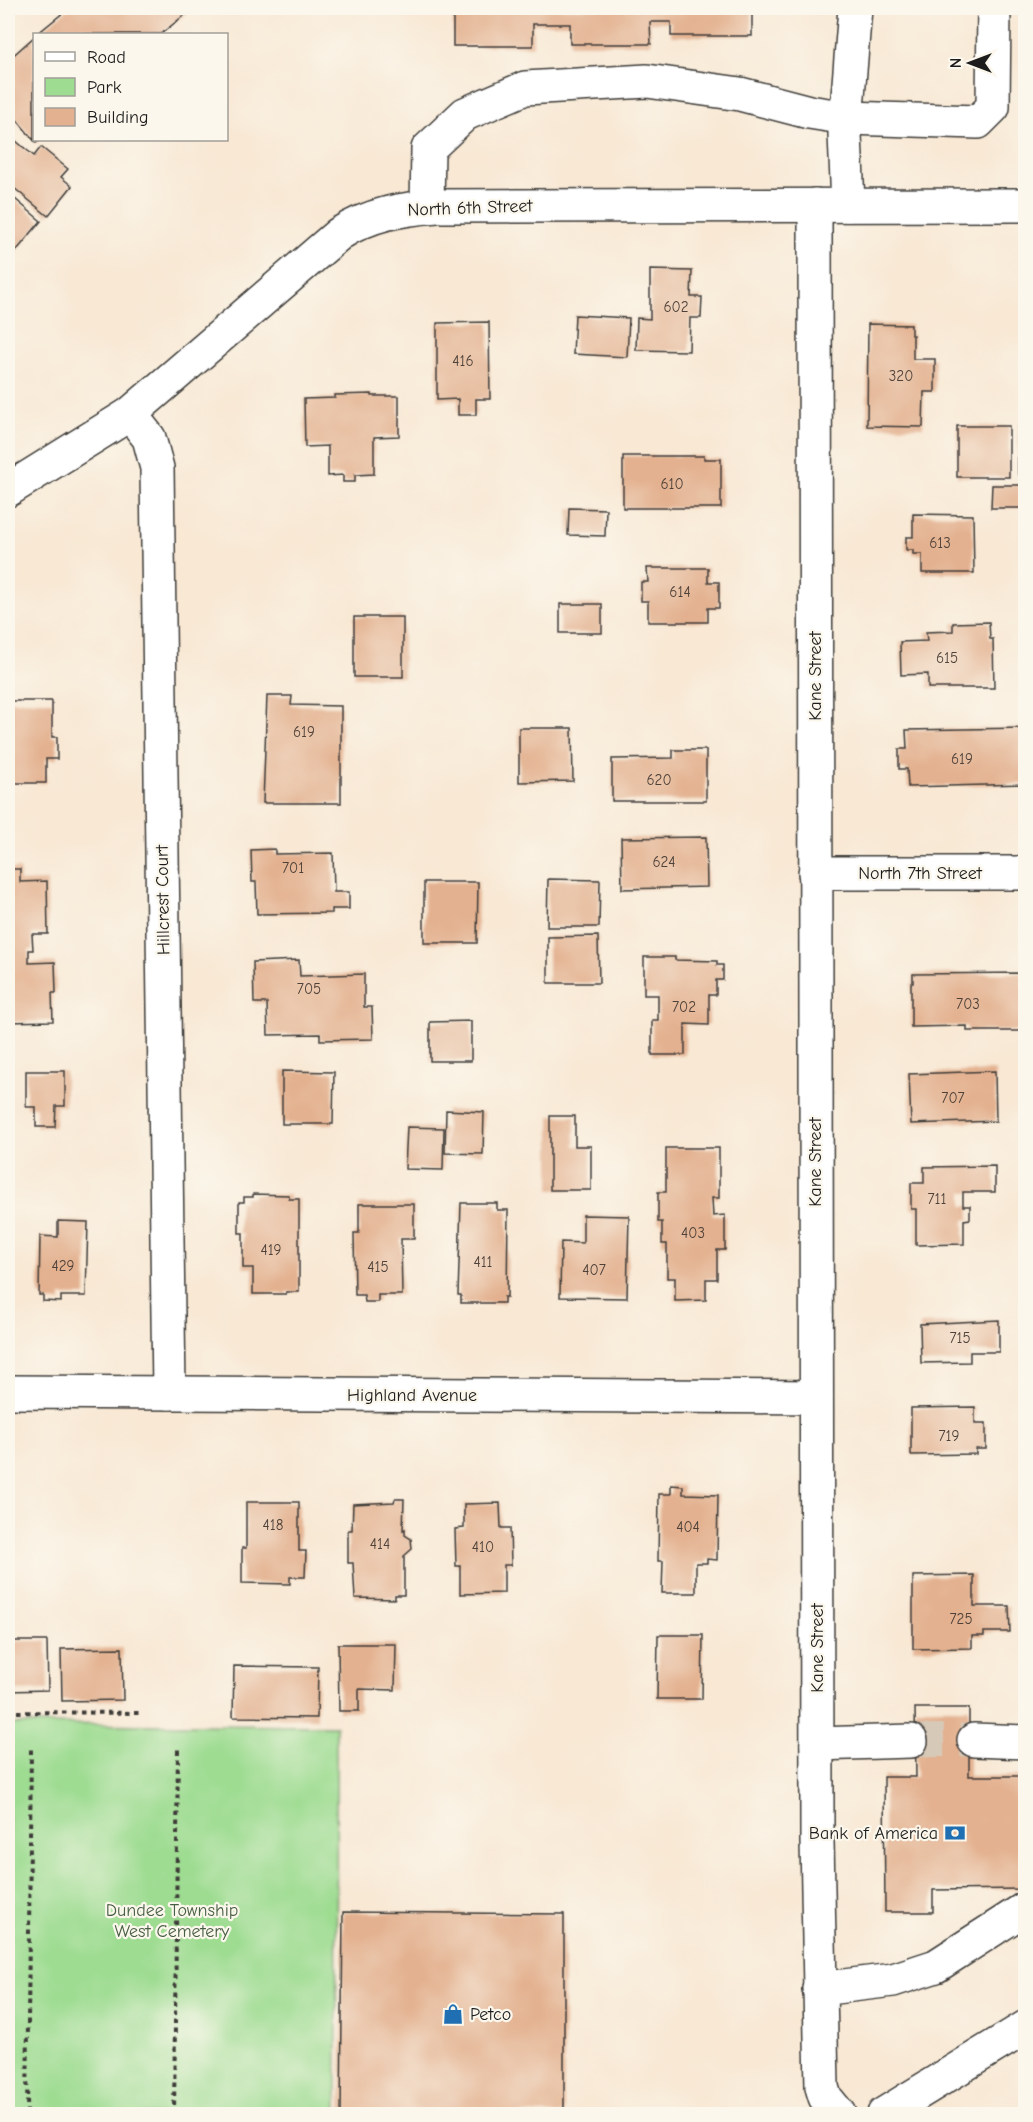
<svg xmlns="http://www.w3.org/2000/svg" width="1033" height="2122" viewBox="0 0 1033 2122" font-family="'Comic Neue',sans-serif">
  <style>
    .green { fill: #9ddc91; stroke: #5c7c56; stroke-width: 1.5 }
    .building { fill: #e3b18f }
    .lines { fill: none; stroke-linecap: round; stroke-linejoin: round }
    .minor-tunnel { stroke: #d7c9b8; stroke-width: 33; stroke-dasharray: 33 16; stroke-linecap: butt }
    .minor-casing { stroke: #3d3b38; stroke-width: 36 }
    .major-casing { stroke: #3d3b38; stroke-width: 36 }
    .path { stroke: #3d3b38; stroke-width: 4; stroke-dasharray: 4.5 4.5; stroke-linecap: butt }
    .minor { stroke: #fff; stroke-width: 33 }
    .major { stroke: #fff; stroke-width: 33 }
    .labels { text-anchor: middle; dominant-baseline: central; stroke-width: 4.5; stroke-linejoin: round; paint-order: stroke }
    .number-label { font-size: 15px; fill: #4e4139 }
    .street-label { font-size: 18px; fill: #1c1c1c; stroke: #fbf7ec }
    .poi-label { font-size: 18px; fill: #1c1c1c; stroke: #fbf7ec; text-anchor: end }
    .park-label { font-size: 18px; fill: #495f45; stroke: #fbf7ec }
  </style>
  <rect width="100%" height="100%" fill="#fbf7ec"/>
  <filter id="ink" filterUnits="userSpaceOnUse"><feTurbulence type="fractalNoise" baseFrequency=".0167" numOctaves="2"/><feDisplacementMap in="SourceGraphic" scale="12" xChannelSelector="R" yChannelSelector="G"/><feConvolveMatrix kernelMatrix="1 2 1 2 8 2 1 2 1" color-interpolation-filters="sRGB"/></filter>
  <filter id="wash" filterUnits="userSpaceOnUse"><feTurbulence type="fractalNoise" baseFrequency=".008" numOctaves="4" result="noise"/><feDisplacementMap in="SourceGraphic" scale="24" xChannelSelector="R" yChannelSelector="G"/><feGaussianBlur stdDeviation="1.35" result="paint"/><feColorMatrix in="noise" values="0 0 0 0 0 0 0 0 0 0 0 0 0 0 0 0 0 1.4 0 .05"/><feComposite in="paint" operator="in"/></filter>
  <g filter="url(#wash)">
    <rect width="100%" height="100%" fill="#f8e8d4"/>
    <polygon class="green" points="8,1724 336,1726 337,2114 8,2114"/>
    <g id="blocks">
      <g class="building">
        <polygon points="69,8 193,8 161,34 37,34"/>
        <polygon points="453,8 752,8 752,36 671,36 671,22 650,22 651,44 570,44 570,24 533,24 533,46 453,46"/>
        <polygon points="34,37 34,140 40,140 36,143 8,109 8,60"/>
        <polygon points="16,141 34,156 41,147 68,169 61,177 72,186 48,216 8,183 8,151"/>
        <polygon points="8,193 41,221 8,261"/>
        <polygon points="650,270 692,271 691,297 702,297 701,318 690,318 689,351 636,350 637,318 650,319"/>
        <polygon points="575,315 629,318 627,357 573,354"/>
        <polygon points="489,322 490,399 476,399 476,415 458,415 458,399 437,400 437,323"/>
        <polygon points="868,324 911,325 911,335 913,335 913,359 935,359 935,392 924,392 923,427 867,426"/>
        <polygon points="372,394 372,396 399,396 399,436 374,437 374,474 355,475 355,482 343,482 343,475 328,476 328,446 305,447 304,399 335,398 335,395"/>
        <rect x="957" y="426" width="52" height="51"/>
        <rect x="1018" y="428" width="8" height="46"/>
        <polygon points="623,456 704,456 704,459 721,459 721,508 623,508"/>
        <polygon points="992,485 1026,485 1026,508 991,508"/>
        <polygon points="569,508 606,509 605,536 568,535"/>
        <polygon points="913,514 973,515 974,573 922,573 922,554 913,554 913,550 906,550 906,537 913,537"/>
        <polygon points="647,568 708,568 708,582 719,582 719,608 708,608 708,622 648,622 648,601 641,601 641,582 648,582"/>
        <rect x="560" y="604" width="42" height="29"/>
        <rect x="354" y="617" width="49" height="60"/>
        <polygon points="989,622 990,639 993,639 994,688 928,688 928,674 901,675 900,642 927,641 926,632 953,631 953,623"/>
        <polygon points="267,696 292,696 291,705 341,706 341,803 263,803"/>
        <polygon points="8,701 52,701 52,737 57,737 57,759 46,759 46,783 8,783"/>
        <polygon points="519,728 572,728 573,781 519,782"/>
        <polygon points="1026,728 1026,784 908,787 907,769 899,769 899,749 907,749 906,730"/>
        <polygon points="673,750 706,750 706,801 612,801 612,759 673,758"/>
        <polygon points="706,837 707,887 622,889 621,838"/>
        <polygon points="275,849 275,854 333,853 334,892 349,892 349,909 332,909 332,913 257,914 256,882 252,882 251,850"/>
        <polygon points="8,869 20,869 20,882 47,881 48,934 32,934 33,950 29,950 29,963 55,962 56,993 52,993 53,1021 8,1022"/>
        <polygon points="548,879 600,880 599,927 547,927"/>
        <polygon points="424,882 478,882 477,943 424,943"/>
        <polygon points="598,936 599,983 548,983 548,937"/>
        <polygon points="644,957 675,957 675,960 717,961 717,965 723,965 723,980 716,980 716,995 709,995 709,1025 685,1024 685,1055 652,1055 652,1020 658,1020 658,995 644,995"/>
        <polygon points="299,960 300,976 364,974 364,1007 372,1007 373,1039 320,1040 320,1034 268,1035 267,1003 254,1003 253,962"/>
        <polygon points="1024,973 1025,1031 967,1031 967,1026 911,1027 911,983 913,983 913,974"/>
        <polygon points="471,1021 471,1061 430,1061 430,1022"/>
        <polygon points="26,1071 65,1071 65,1106 56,1106 55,1127 36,1127 36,1107 26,1107"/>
        <polygon points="282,1071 334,1072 333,1124 282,1124"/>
        <polygon points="995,1071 996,1121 911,1124 909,1074"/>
        <polygon points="446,1110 484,1112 483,1154 445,1153"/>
        <polygon points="550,1116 575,1116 575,1146 591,1146 591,1190 550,1190"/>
        <polygon points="407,1127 444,1128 443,1170 405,1169"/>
        <polygon points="666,1148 719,1148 719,1198 712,1198 713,1216 725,1215 725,1250 717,1250 717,1279 706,1279 706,1300 675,1301 675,1278 667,1278 667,1244 662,1244 662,1222 658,1222 658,1192 666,1192"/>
        <polygon points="995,1166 995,1192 963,1192 963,1206 970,1206 970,1219 964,1220 964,1244 916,1245 916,1209 911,1209 911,1183 924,1183 924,1167"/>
        <polygon points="253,1194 289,1195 289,1199 299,1199 299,1292 286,1292 286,1294 253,1294 253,1268 243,1268 243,1233 239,1233 239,1202 244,1202 244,1197 253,1197"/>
        <polygon points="461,1203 497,1203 497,1210 508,1210 507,1297 504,1297 504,1303 461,1303 461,1295 458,1295"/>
        <polygon points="359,1204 414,1204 414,1239 401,1239 402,1295 378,1295 378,1302 365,1302 364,1295 355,1295 354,1233 359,1233"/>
        <polygon points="583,1215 629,1216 627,1298 560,1297 561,1242 583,1243"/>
        <polygon points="58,1221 88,1222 86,1296 61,1296 61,1302 43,1301 43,1295 39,1295 40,1236 58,1237"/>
        <polygon points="999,1320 999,1352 970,1352 970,1362 921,1363 920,1324"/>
        <polygon points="975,1407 975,1423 986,1423 986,1449 976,1449 976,1454 911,1455 911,1408"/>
        <polygon points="671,1485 683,1486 683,1494 718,1495 717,1560 707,1559 707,1563 696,1563 696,1593 662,1593 663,1561 658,1561 659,1494 671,1494"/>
        <polygon points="395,1499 404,1499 403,1530 405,1529 405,1535 411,1539 412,1549 404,1556 404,1595 395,1595 395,1599 355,1598 353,1563 348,1563 348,1530 352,1530 353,1504 394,1502"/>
        <polygon points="246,1502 299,1502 299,1551 306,1551 305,1577 290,1577 290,1584 242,1583 242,1548 246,1548"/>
        <polygon points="500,1503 501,1528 510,1528 511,1565 504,1565 504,1593 460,1594 460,1566 456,1566 455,1529 464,1528 464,1504"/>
        <polygon points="974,1575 974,1606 1009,1606 1010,1632 984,1632 984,1636 972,1636 972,1648 913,1649 913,1576"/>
        <polygon points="658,1635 703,1635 702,1699 657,1699"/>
        <polygon points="8,1641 47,1641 48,1690 8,1691"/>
        <polygon points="338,1644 396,1644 395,1690 359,1689 359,1711 339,1711"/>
        <polygon points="122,1648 123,1700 62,1701 61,1649"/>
        <polygon points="234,1666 318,1667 317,1718 233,1717"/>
        <polygon points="915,1708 969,1708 969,1776 1026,1776 1026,1889 933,1890 933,1912 885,1912 884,1777 916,1777"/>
        <polygon points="343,1912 564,1914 564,2114 341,2114"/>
      </g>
    </g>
  </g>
  <g filter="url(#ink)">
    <use href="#blocks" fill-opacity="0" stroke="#3d3b38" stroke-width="1.5"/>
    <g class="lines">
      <polyline class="minor-tunnel" points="911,1741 974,1740"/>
      <g class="minor-casing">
        <g id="minor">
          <polyline points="815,205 817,1841 822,2087 825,2097 839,2114"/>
          <polyline points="848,205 845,134 855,8"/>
          <polyline points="427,207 428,149 465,114 525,88 647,81 740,94 809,112 847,118 978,122 993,107 994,8"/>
          <polyline points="130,414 149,438 157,468 169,1393"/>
          <path d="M8,490L130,414L339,234C370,214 401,209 437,206L1026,205"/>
          <polyline points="815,873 1026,873"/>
          <polyline points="8,1392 816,1397"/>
          <polyline points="974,1740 1026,1742"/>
          <polyline points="817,1744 911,1741"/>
          <polyline points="819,1989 893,1980 936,1966 1026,1908"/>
        </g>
      </g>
      <g class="major-casing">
        <polyline id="major" points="884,2114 1026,2027"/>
      </g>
      <g class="path">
        <polyline points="8,1712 143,1713"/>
        <polyline points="27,2114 31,1748"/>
        <polyline points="174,2114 178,1748"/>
      </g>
      <use href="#minor" class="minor"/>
      <use href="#major" class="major"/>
    </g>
  </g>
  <defs>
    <g id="bank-bare" transform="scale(1.62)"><path d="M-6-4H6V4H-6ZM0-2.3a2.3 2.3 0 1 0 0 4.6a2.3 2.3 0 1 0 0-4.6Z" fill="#1f6fb2" stroke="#fbf7ec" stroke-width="2.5" paint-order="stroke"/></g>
    <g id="shop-bare" transform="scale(1.62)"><path d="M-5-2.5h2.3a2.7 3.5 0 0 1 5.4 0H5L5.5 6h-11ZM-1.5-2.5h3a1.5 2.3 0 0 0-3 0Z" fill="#1f6fb2" stroke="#fbf7ec" stroke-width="2.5" paint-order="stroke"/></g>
  </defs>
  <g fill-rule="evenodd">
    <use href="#bank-bare" x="955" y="1833"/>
    <use href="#shop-bare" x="453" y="2014"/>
  </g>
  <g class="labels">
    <g class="number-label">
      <text x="676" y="307">602</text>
      <text x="463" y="361">416</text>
      <text x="901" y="376">320</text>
      <text x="672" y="484">610</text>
      <text x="940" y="543">613</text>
      <text x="680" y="592">614</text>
      <text x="947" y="658">615</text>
      <text x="304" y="732">619</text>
      <text x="962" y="759">619</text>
      <text x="659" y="780">620</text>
      <text x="664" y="862">624</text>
      <text x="293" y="868">701</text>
      <text x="309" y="989">705</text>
      <text x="968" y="1004">703</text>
      <text x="684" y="1007">702</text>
      <text x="953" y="1098">707</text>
      <text x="937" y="1199">711</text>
      <text x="693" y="1233">403</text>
      <text x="271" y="1250">419</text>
      <text x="483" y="1262">411</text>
      <text x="63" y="1266">429</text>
      <text x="378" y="1267">415</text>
      <text x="594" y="1270">407</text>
      <text x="960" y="1338">715</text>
      <text x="949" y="1436">719</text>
      <text x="273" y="1525">418</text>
      <text x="688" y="1527">404</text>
      <text x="380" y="1544">414</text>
      <text x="483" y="1547">410</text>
      <text x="961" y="1619">725</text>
    </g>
    <g class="street-label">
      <text transform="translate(470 208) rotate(-2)">North 6th Street</text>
      <text transform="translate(815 676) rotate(-90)">Kane Street</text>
      <text x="920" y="873">North 7th Street</text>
      <text transform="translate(163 900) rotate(-91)">Hillcrest Court</text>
      <text transform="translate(815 1162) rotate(-90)">Kane Street</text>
      <text x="412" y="1395">Highland Avenue</text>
      <text transform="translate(817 1648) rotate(-90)">Kane Street</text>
    </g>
    <g class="poi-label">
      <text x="938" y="1833">Bank of America</text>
      <text x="470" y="2014" text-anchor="start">Petco</text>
    </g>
    <g class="park-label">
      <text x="172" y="1910">Dundee Township<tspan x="172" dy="21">West Cemetery</tspan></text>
    </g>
  </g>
  <rect width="1033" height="2122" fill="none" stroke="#fbf7ec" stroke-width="30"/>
  <rect x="33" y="33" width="195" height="108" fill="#fbf7ec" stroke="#a29f99" stroke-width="1.5"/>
  <rect x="45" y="52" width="30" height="9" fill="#ffffff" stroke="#a29f99" stroke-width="1.5"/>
  <text x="87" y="63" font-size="18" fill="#1c1c1c">Road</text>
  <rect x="45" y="78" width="30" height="18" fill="#9ddc91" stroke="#a29f99" stroke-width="1.5"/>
  <text x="87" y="93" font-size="18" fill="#1c1c1c">Park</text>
  <rect x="45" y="108" width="30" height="18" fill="#e3b18f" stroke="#a29f99" stroke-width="1.5"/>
  <text x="87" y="123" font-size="18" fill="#1c1c1c">Building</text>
  <g transform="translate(970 63) rotate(270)" stroke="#fbf7ec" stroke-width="4.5" paint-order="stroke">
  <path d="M0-4.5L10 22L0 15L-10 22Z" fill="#1c1c1c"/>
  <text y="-9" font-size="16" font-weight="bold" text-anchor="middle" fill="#1c1c1c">N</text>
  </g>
</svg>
